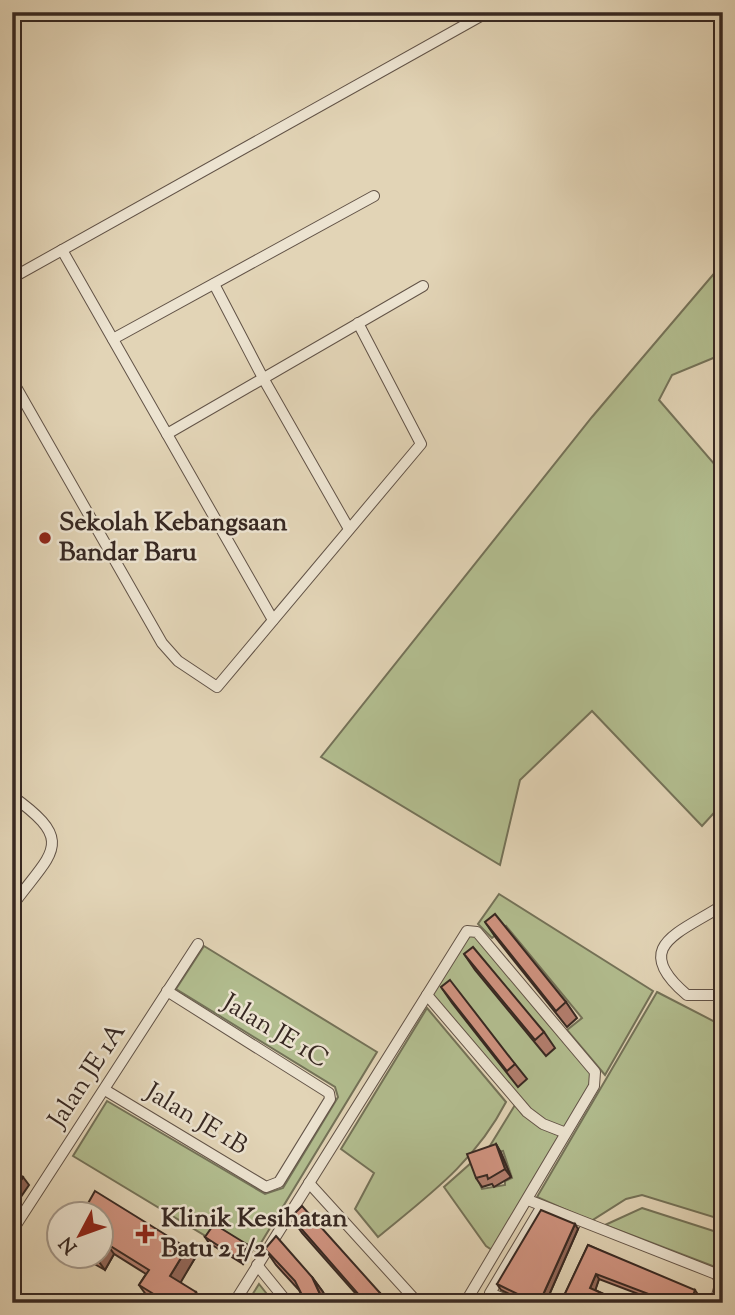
<svg xmlns="http://www.w3.org/2000/svg" width="735" height="1315" viewBox="0 0 735 1315" font-family="'Sorts Mill Goudy',serif">
  <style>
    .green { fill: #b2bd8f; stroke: #747258; stroke-width: 2 }
    .lines { fill: none; stroke-linecap: round; stroke-linejoin: round }
    .minor-casing { stroke: #625347; stroke-width: 12 }
    .minor { stroke: #ece3d0; stroke-width: 10 }
    .wall { fill: #b37e6e; stroke: #372822; stroke-width: 2 }
    .shaded-wall { fill: #92675a; stroke: #372822; stroke-width: 2 }
    .building { fill: #d09380; stroke: #372822; stroke-width: 2 }
    .poi-dot { fill: #8f2418; stroke: #ece3d0; stroke-width: 2.5 }
    .labels { text-anchor: middle; dominant-baseline: central; stroke-width: 5; stroke-linejoin: round; paint-order: stroke }
    .poi-label { font-size: 26px; font-weight: bold; fill: #372822; stroke: #ece3d0; text-anchor: start }
    .street-label { font-size: 26px; fill: #372822; stroke: #ece3d0 }
  </style>
  <rect width="100%" height="100%" fill="#e2d4b6"/>
  <filter id="stains"><feTurbulence type="fractalNoise" baseFrequency=".00286" numOctaves="4"/><feColorMatrix values="0 0 0 0 .2 0 0 0 0 .09 0 0 0 0 .02 0 0 0 .5 -.17"/></filter>
  <radialGradient id="worn" r=".72"><stop offset=".6" stop-color="#630" stop-opacity="0"/><stop offset="1" stop-color="#630" stop-opacity=".3"/></radialGradient>
  <g class="green">
    <polygon points="723,263 723,354 672,375 659,400 723,474 723,803 702,826 592,711 520,780 500,865 321,757 592,417"/>
    <polygon points="499,894 653,991 605,1075 567,1030 582,1018 506,926 492,938 478,924"/>
    <polygon points="468,935 476,935 592,1073 593,1079 564,1129 535,1116 432,995"/>
    <polygon points="204,946 377,1052 256,1251 216,1226 209,1238 73,1156 107,1101 265,1194 283,1188 338,1097 335,1087 176,989"/>
    <polygon points="657,992 723,1026 723,1220 642,1195 626,1199 591,1221 537,1197"/>
    <path d="M427,1008L506,1102C475,1162 429,1195 378,1237L355,1209L374,1173L341,1149Z"/>
    <polygon points="515,1105 540,1127 562,1135 495,1252 486,1246 444,1187 471,1163 482,1189 505,1185 505,1181 512,1178 503,1151 485,1154"/>
    <polygon points="642,1208 723,1234 723,1270 605,1225"/>
    <polygon points="259,1284 274,1303 247,1303"/>
  </g>
  <g class="lines">
    <g class="minor-casing">
      <g id="minor">
        <polyline points="623,12 636,15 643,12"/>
        <polyline points="62,250 273,620"/>
        <polyline points="12,278 488,12"/>
        <polyline points="214,284 263,378 349,529"/>
        <polyline points="113,339 374,196"/>
        <polyline points="12,380 162,643 178,661 217,687 421,444 358,323"/>
        <polyline points="167,434 423,286"/>
        <path d="M12,796C78,843 51,852 12,906"/>
        <path d="M713,995H687C629,946 680,933 723,905"/>
        <polyline points="105,1090 266,1187 279,1182 330,1099 329,1093 167,991"/>
        <polyline points="309,1183 418,1303"/>
        <polyline points="528,1200 716,1274 721,1281 715,1303"/>
        <polyline points="12,1231 198,944"/>
        <polyline points="257,1265 288,1303"/>
        <polyline points="234,1303 427,995"/>
        <polyline points="465,1303 594,1086 595,1072 477,932 467,931 427,995 527,1112 543,1124 566,1133"/>
        <polyline points="514,1303 490,1293 542,1206"/>
      </g>
    </g>
    <use href="#minor" class="minor"/>
  </g>
  <g class="wall">
    <polygon points="485,922 566,1002 577,1018 567,1027 496,938"/>
    <polygon points="464,954 544,1032 555,1048 546,1056 475,970"/>
    <polygon points="441,987 515,1064 527,1079 518,1087 452,1003"/>
    <polygon points="496,1144 501,1153 511,1177 494,1187 492,1184 482,1187 476,1178"/>
    <polygon points="102,1214 187,1248 195,1258 180,1282 203,1303 158,1303 147,1296 139,1285 146,1274 114,1254 105,1270 91,1262 87,1256 102,1256"/>
    <polygon points="291,1217 380,1293 387,1303 364,1303 302,1233"/>
    <polygon points="578,1229 546,1302 528,1303 501,1290 497,1284"/>
    <polygon points="205,1237 248,1245 252,1251 243,1264 209,1243"/>
    <polygon points="588,1245 699,1296 696,1303 662,1303 599,1279 595,1290 623,1303 564,1303 562,1300"/>
    <polygon points="265,1249 312,1277 323,1292 328,1303 306,1303 299,1290 276,1265"/>
  </g>
  <g class="shaded-wall">
    <polygon points="496,1144 501,1153 511,1177 505,1169"/>
    <polygon points="23,1177 29,1185 12,1210 12,1194"/>
    <polygon points="575,1224 578,1229 546,1302 542,1297"/>
    <polygon points="107,1244 114,1254 105,1270 97,1259 100,1256 102,1256 102,1253"/>
    <polygon points="248,1245 252,1251 243,1264 239,1259"/>
    <polygon points="187,1248 195,1258 178,1287 170,1276"/>
    <polygon points="596,1274 599,1279 594,1294 590,1288"/>
    <polygon points="312,1277 323,1292 328,1303 324,1303"/>
    <polygon points="695,1290 699,1296 696,1303 690,1303"/>
    <polygon points="196,1292 203,1303 189,1303"/>
  </g>
  <g class="building">
    <polygon points="495,914 566,1002 556,1011 485,922"/>
    <polygon points="473,947 544,1032 535,1040 464,954"/>
    <polygon points="450,980 515,1064 507,1071 441,987"/>
    <polygon points="496,1144 505,1169 488,1179 487,1175 476,1178 467,1154"/>
    <polygon points="12,1170 23,1177 12,1194"/>
    <polygon points="95,1191 187,1248 170,1276 196,1292 189,1303 164,1303 165,1301 139,1285 149,1270 107,1244 102,1253 102,1214 82,1214"/>
    <polygon points="302,1206 380,1293 370,1303 366,1303 291,1217"/>
    <polygon points="541,1210 575,1224 542,1297 532,1301 497,1284"/>
    <polygon points="214,1224 248,1245 239,1259 205,1237"/>
    <polygon points="276,1236 312,1277 324,1303 306,1303 295,1281 265,1249"/>
    <polygon points="588,1245 695,1290 690,1303 672,1303 596,1274 590,1288 623,1303 567,1303 562,1300"/>
    <polygon points="91,1256 100,1256 97,1259"/>
  </g>
  <g class="poi-dot">
    <circle cx="45" cy="538" r="7"/>
    <path d="M141.5 1223.5h7v7h7v7h-7v7h-7v-7h-7v-7h7z"/>
  </g>
  <g class="labels">
    <g class="poi-label">
      <text x="59" y="523">Sekolah Kebangsaan<tspan x="59" dy="30">Bandar Baru</tspan></text>
      <text x="161" y="1219">Klinik Kesihatan<tspan x="161" dy="30">Batu 2 1/2</tspan></text>
    </g>
    <g class="street-label">
      <text transform="translate(275 1032) rotate(31)">Jalan JE 1C</text>
      <text transform="translate(88 1076) rotate(-57)">Jalan JE 1A</text>
      <text transform="translate(196 1120) rotate(31)">Jalan JE 1B</text>
    </g>
  </g>
  <rect width="735" height="1315" fill="none" stroke="#e2d4b6" stroke-width="42"/>
  <rect x="14" y="14" width="707" height="1287" fill="none" stroke="#372822" stroke-width="3.5"/>
  <rect x="21" y="21" width="693" height="1273" fill="none" stroke="#372822" stroke-width="2"/>
  <g transform="translate(80 1235) rotate(229)"><circle r="33" fill="#ece3d0" stroke="#a4988a" stroke-width="2"/>
  <path d="M0-5L12 26L0 18L-12 26Z" fill="#8f2418"/>
  <text y="-10" font-size="19" font-weight="bold" text-anchor="middle" fill="#372822">N</text>
  </g>
  <rect width="100%" height="100%" filter="url(#stains)"/>
  <rect width="100%" height="100%" fill="url(#worn)"/>
</svg>
